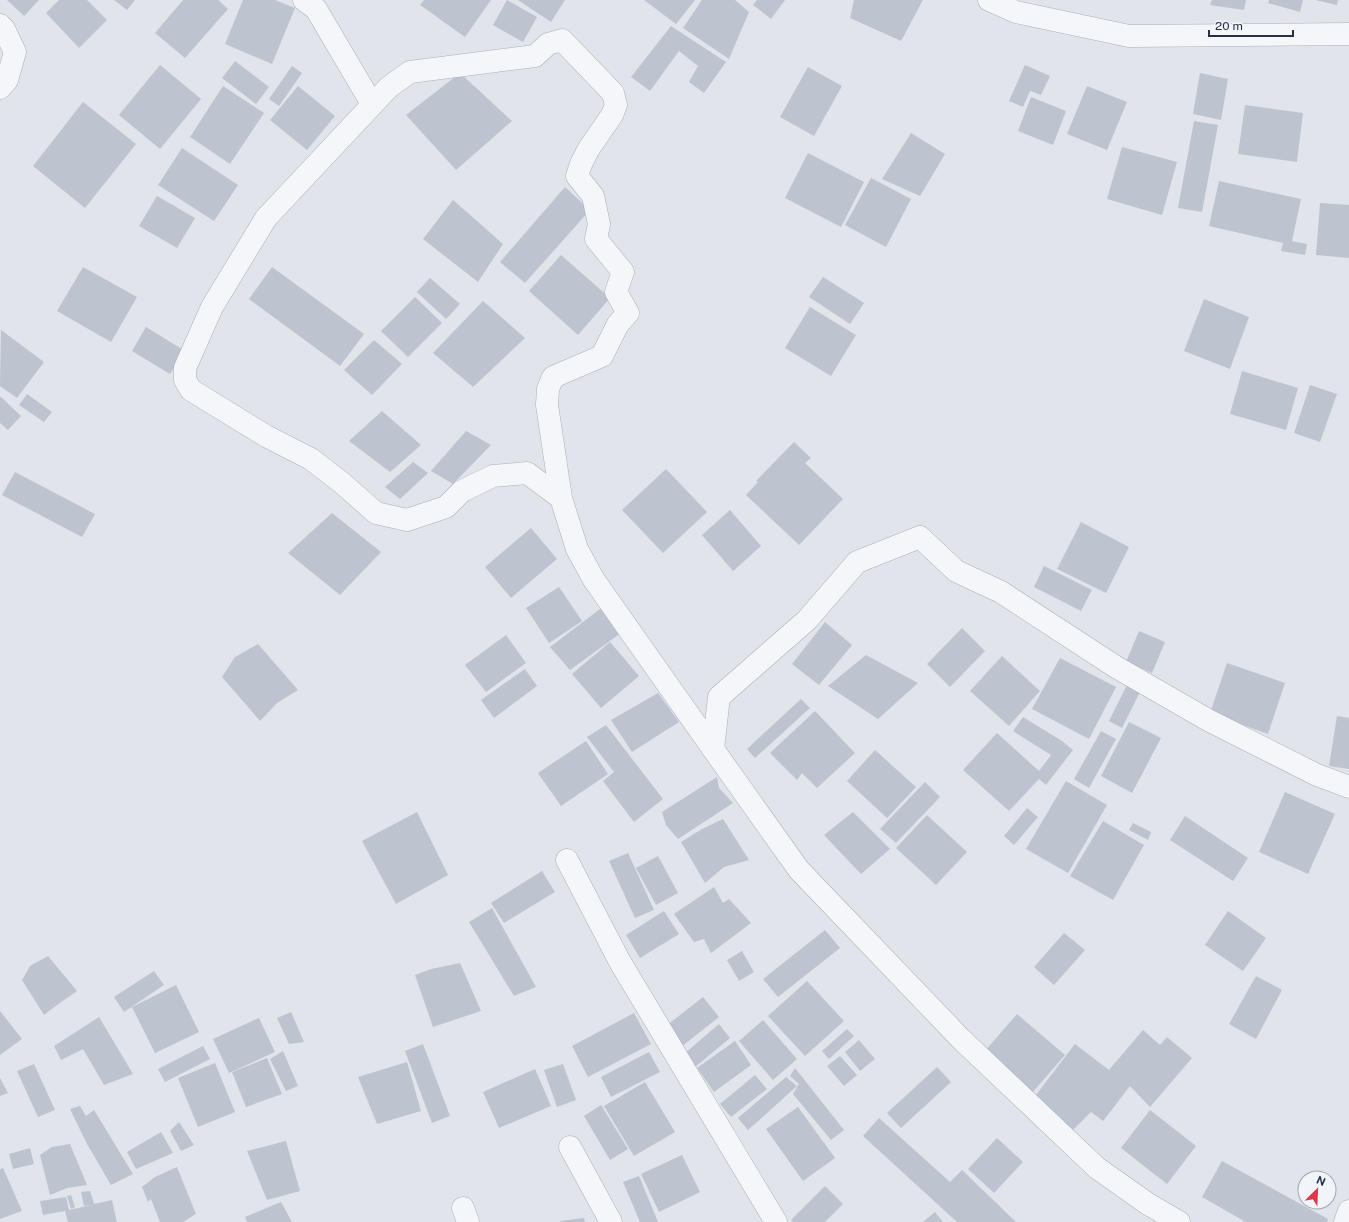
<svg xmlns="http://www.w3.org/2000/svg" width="1349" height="1222" viewBox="0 0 1349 1222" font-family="'Public Sans',sans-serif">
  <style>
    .building { fill: #bdc3cf }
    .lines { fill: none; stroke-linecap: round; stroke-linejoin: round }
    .minor-casing { stroke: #a9afb9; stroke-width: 23 }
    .minor { stroke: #f4f6f9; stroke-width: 22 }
  </style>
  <rect width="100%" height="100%" fill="#e1e5eb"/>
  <g class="building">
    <polygon points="7,0 39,0 24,16"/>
    <polygon points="59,0 87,0 107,20 79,48 46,13"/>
    <polygon points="114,0 135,0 127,10"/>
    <polygon points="183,0 218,0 228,9 185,58 155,33"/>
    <polygon points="243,0 275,0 295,8 272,64 225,44"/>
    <polygon points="424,0 491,0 465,37 420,5"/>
    <polygon points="507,0 537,17 523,42 493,25"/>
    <polygon points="518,0 565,0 551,22"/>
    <polygon points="644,0 695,0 676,24"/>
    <polygon points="702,0 735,0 749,12 729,59 683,28"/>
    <polygon points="757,0 785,0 771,19 753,5"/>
    <polygon points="854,0 923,0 901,41 850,18"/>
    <polygon points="1212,0 1246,0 1244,10 1210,5"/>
    <polygon points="1269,0 1303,0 1300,12 1268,3"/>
    <polygon points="1315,0 1338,0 1337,5"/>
    <polygon points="671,26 726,62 704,93 689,82 698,66 679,51 650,91 631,77"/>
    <polygon points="235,61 269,87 256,104 222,78"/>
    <polygon points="160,65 201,99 160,149 119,115"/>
    <polygon points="1025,65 1050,76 1041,95 1030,91 1023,107 1009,101"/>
    <polygon points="292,66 302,73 279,106 269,99"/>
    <polygon points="808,67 842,86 814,136 780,117"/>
    <polygon points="460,73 512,121 456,170 406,115"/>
    <polygon points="1200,73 1228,79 1221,120 1193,114"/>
    <polygon points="223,86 264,113 230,164 190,137"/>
    <polygon points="298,86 335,116 307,150 270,120"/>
    <polygon points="1087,86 1127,102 1107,150 1067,134"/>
    <polygon points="1031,97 1066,111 1053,145 1018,131"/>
    <polygon points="83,102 136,144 85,208 33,166"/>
    <polygon points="1245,105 1303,113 1297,162 1238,154"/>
    <polygon points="1194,121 1218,125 1202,212 1178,208"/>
    <polygon points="911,133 945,154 920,196 882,179"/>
    <polygon points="1122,147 1177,162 1162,215 1107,199"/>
    <polygon points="182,148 238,185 214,221 158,185"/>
    <polygon points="808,153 864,182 841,227 785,198"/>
    <polygon points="871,178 911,199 886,247 845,225"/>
    <polygon points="1219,181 1301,199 1292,241 1307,244 1305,255 1281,251 1283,243 1209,226"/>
    <polygon points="565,187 590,210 525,283 500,262"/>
    <polygon points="157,196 195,218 177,248 139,226"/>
    <polygon points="453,200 503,244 478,282 423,239"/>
    <polygon points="1320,203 1349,205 1349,258 1316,255"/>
    <polygon points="561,255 610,298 578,335 529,291"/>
    <polygon points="83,267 137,297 111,342 57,311"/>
    <polygon points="272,267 364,334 340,366 249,299"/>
    <polygon points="823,277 864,303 850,324 809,297"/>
    <polygon points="430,278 460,304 446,319 417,292"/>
    <polygon points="415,297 442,323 408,357 381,331"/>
    <polygon points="1204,299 1249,317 1230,369 1184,351"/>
    <polygon points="483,301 525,338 473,387 433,353"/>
    <polygon points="810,307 856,335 831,376 785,348"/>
    <polygon points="146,327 185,351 170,374 132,351"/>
    <polygon points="1,330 44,362 17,398 0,386"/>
    <polygon points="374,340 402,364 372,395 344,370"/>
    <polygon points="1242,371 1298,388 1286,430 1230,414"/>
    <polygon points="1310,385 1337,394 1320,442 1294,433"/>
    <polygon points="27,394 52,412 44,422 19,405"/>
    <polygon points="0,396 21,416 8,430 0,423"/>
    <polygon points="382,411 421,445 390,472 349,441"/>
    <polygon points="466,431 491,445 453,484 431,471"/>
    <polygon points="794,442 811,458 805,463 843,499 799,545 746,495 758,482 756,481"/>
    <polygon points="413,462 428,473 400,499 385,487"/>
    <polygon points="666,469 707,512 663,553 622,510"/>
    <polygon points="15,472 95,514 82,537 2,495"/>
    <polygon points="730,510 761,546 733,571 702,535"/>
    <polygon points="332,513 381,552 340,595 288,553"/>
    <polygon points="1081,522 1129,547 1106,593 1057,569"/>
    <polygon points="531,528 557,559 511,598 485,567"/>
    <polygon points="1044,566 1092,590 1081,611 1034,587"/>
    <polygon points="559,587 582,621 549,643 526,608"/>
    <polygon points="604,606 625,630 570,670 550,647"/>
    <polygon points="825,622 852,645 819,685 792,664"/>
    <polygon points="962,628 985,651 950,687 927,664"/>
    <polygon points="1139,631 1165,642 1152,673 1126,662"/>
    <polygon points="506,635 526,663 486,692 465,665"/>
    <polygon points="610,642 639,676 601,708 572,674"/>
    <polygon points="258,644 298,690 277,703 260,721 222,677 235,657"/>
    <polygon points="866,655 918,683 878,719 828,686"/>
    <polygon points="1002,656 1040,691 1009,726 970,691"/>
    <polygon points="1060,658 1116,687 1089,739 1032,709"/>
    <polygon points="1227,663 1285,683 1268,734 1210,713"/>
    <polygon points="525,669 537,686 494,718 481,700"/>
    <polygon points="1127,685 1140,692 1122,728 1109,721"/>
    <polygon points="658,693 679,722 632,752 611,720"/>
    <polygon points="801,699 810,708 755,758 747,749"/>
    <polygon points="815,711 855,753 817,788 802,773 797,780 770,753"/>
    <polygon points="1337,716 1349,718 1349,769 1329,766"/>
    <polygon points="1023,717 1062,741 1073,750 1046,785 1039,779 1009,811 963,770 997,733 1039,771 1051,755 1013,731"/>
    <polygon points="1129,722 1161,738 1132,793 1101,776"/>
    <polygon points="606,725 663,799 634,822 603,781 614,772 587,737"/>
    <polygon points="1101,731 1116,739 1089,788 1074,779"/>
    <polygon points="586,741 608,774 561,806 538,773"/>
    <polygon points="875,750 916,787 887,818 847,781"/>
    <polygon points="717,777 719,788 733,803 678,839 666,825 662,812"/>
    <polygon points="1066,781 1107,805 1068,873 1026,849"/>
    <polygon points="925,782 940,797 896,843 880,829"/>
    <polygon points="1285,792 1335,814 1308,874 1259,852"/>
    <polygon points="1027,808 1038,817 1014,845 1004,836"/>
    <polygon points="417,812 448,875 396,904 362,841"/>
    <polygon points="853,812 890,849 861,874 824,835"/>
    <polygon points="927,815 967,852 936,885 896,848"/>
    <polygon points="1185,816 1248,858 1233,881 1170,840"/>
    <polygon points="723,819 749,860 724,867 705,883 681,842 702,829"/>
    <polygon points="1103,821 1144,845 1113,900 1070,876"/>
    <polygon points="1133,823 1151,832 1148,840 1129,830"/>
    <polygon points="628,853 654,910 635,918 609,861"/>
    <polygon points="658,856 678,893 656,905 636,868"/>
    <polygon points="542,871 555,892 504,923 491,903"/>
    <polygon points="714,887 723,903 729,899 751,923 711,953 704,939 694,942 674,914"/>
    <polygon points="492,908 536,987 514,996 469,922"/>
    <polygon points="664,911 679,934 640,958 626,935"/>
    <polygon points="1228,911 1266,938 1243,971 1205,945"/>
    <polygon points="825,930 840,948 778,997 763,979"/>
    <polygon points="1064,933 1085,950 1054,985 1034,967"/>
    <polygon points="742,951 754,972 739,981 727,960"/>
    <polygon points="48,956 77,991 57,1005 44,1015 22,980 30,966"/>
    <polygon points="460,963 481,1011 433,1027 415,975 431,969"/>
    <polygon points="154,971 164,985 124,1012 114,997"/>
    <polygon points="1256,976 1282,990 1256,1039 1229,1024"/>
    <polygon points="807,981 844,1021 805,1056 768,1016"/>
    <polygon points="176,985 199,1032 155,1053 132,1007"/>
    <polygon points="703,997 719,1017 681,1047 666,1026"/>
    <polygon points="0,1011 22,1039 0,1055"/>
    <polygon points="291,1012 304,1042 289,1044 277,1018"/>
    <polygon points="634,1013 651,1044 588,1077 572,1046"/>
    <polygon points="1017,1014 1065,1055 1033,1092 985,1051"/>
    <polygon points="99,1017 133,1074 104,1085 83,1049 61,1060 54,1046"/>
    <polygon points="259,1018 275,1052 229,1073 213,1039"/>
    <polygon points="763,1020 797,1059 773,1080 739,1041"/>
    <polygon points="719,1024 730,1038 695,1067 684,1054"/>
    <polygon points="847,1029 854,1036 829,1059 822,1051"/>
    <polygon points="1143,1030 1160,1045 1167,1037 1192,1058 1150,1107 1130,1086 1103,1121 1091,1112 1071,1132 1032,1100 1075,1044 1109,1070"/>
    <polygon points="859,1040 875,1059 860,1071 845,1052"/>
    <polygon points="735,1041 751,1065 714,1092 697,1068"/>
    <polygon points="423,1044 450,1116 432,1123 405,1051"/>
    <polygon points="203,1046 210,1059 165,1082 158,1069"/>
    <polygon points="283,1051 298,1086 286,1091 270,1059"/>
    <polygon points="649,1052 660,1072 611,1097 601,1077"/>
    <polygon points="840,1056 857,1075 844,1086 827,1066"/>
    <polygon points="267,1058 282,1094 246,1107 232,1072"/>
    <polygon points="407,1062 421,1111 377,1124 358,1077"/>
    <polygon points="215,1063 235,1112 198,1127 178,1078"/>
    <polygon points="34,1064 55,1110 38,1117 17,1071"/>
    <polygon points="563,1064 576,1100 557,1107 544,1070"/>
    <polygon points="937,1067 951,1082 901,1128 887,1113"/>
    <polygon points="795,1068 844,1130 831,1140 793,1094 799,1084 790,1076"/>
    <polygon points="535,1069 551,1106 499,1128 483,1092"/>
    <polygon points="755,1075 767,1089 731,1117 720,1104"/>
    <polygon points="786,1077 797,1086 748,1130 738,1118"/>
    <polygon points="0,1078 8,1093 0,1096"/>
    <polygon points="645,1082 675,1132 634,1156 604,1106"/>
    <polygon points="601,1105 628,1149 610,1160 584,1116"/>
    <polygon points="80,1106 86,1116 94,1110 133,1174 111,1185 87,1144 70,1109"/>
    <polygon points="798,1107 835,1158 803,1181 766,1129"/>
    <polygon points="1150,1110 1196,1146 1167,1184 1121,1148"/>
    <polygon points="879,1118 950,1182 962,1170 1016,1222 957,1222 863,1136"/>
    <polygon points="179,1122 194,1145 181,1151 170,1131"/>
    <polygon points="161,1132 173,1153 136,1169 127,1152"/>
    <polygon points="997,1138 1023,1162 994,1193 968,1169"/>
    <polygon points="286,1141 300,1191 267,1200 247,1151"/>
    <polygon points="70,1144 87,1185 67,1188 50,1195 40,1155 52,1147"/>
    <polygon points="30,1148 34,1164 13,1169 9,1154"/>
    <polygon points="682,1155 700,1192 659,1212 641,1174"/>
    <polygon points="1222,1161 1328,1219 1327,1222 1243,1222 1244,1221 1202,1197"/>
    <polygon points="177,1167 196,1214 183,1222 160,1222 151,1199 148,1202 142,1187 155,1177"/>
    <polygon points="3,1168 22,1211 0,1219 0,1169"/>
    <polygon points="639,1176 658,1222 640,1222 623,1182"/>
    <polygon points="825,1186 843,1204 825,1222 793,1222 791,1220"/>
    <polygon points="90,1191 94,1204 112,1200 117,1222 68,1222 65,1211 43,1215 40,1201 66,1197 69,1210 92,1205 84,1206 81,1192"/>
    <polygon points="71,1195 75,1207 71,1209 67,1196"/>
    <polygon points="281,1202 292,1222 247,1222 245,1217"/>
    <polygon points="935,1212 943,1222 923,1222"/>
    <polygon points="584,1218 585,1222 560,1222 560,1221"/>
  </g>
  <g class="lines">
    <g class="minor-casing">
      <g id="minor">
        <polyline points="304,0 316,9 372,104"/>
        <polyline points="989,0 1016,12 1129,36 1349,34"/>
        <polyline points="0,25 4,29 15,52 7,80 0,88"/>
        <polyline points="561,498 527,473 493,476 462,491 446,507 407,520 376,513 342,483 311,459 266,436 191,390 185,380 185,368 212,307 266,218 389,87 410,72 535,56 548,44 562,40 613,93 616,105 612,115 588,150 581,164 577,176 593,196 599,224 596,239 623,272 616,292 628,313 618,324 602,356 553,377 548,389 547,405 561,498 577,549 594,580 713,749 799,870 961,1039 1097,1168 1148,1204 1179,1222"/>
        <polyline points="713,749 719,697 807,620 857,562 920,537 956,571 1001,592 1116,667 1208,720 1317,775 1349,787"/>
        <polyline points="567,860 620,962 776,1222"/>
        <polyline points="570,1147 611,1222"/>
        <polyline points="463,1208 468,1222"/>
        <polyline points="1345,1222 1349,1211"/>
      </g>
    </g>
    <use href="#minor" class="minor"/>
  </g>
  <g transform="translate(1317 1190) rotate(24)"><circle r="19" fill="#f1f4f8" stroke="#a0a6b0"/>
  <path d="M0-3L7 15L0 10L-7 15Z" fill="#dc394c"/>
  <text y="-6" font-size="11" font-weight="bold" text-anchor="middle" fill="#273145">N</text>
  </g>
  <path d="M1209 30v6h84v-6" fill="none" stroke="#273145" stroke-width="2"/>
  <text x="1215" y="30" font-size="12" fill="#273145" stroke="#f1f4f8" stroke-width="3" paint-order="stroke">20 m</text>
</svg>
